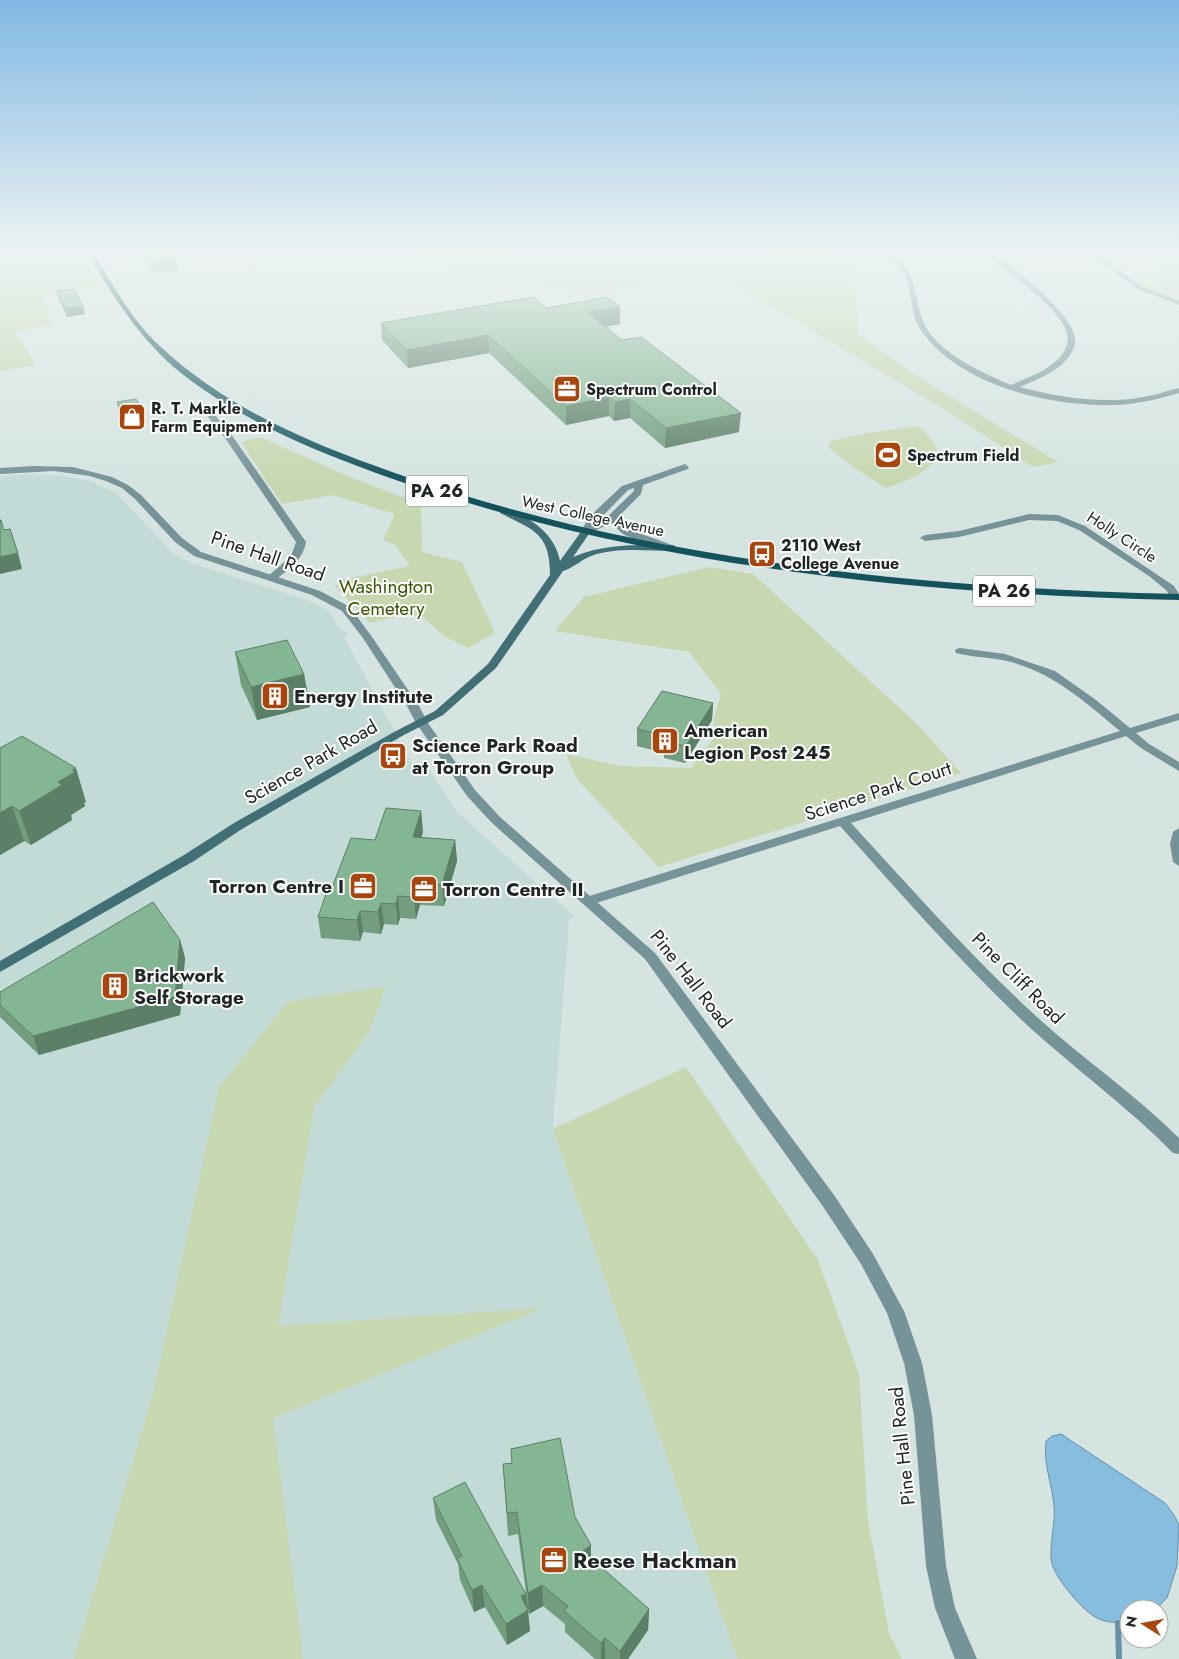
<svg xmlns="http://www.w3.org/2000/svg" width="1179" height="1659" viewBox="0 0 1179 1659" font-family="Jost,sans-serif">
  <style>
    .built { fill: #c3dbd6 }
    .green { fill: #c7d7b0 }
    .water { fill: #87bdde; stroke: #6890a6 }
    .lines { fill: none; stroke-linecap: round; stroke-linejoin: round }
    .stream { stroke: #6890a6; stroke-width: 6 }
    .minor { fill: #769398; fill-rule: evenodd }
    .tertiary { fill: #769398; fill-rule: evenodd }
    .secondary { fill: #426e75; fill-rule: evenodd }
    .primary { fill: #15535c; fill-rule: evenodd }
    .wall { fill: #729d7e }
    .shaded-wall { fill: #5c7f67 }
    .building { fill: #84b693; stroke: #5c7f67 }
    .labels { text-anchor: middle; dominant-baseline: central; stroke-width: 4; stroke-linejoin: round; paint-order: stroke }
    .far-poi-label { font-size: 16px; font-weight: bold; fill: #202625; stroke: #fff; text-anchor: start }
    .far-street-label { font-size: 16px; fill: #202625; stroke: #fff }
    .shield { fill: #fff; stroke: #636766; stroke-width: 1 }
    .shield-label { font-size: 18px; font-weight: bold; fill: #202625 }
    .street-label { font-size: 19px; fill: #202625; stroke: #fff }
    .park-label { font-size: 19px; fill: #3b5302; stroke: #fff }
    .poi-label { font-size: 19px; font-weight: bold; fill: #202625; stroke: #fff; text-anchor: start }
    .near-poi-label { font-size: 22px; font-weight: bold; fill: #202625; stroke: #fff; text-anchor: start }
  </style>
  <rect width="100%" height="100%" fill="#d5e4e1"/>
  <polygon class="built" points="27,474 64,476 92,482 116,493 174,554 193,564 307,600 329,611 338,627 349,635 344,637 412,764 418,763 426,766 457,812 575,917 566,920 569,923 553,1129 737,1659 0,1659 0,477"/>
  <g class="green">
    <polygon points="42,251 80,251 101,287 42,296 53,325 14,331 36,365 0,371 0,257"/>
    <polygon points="407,251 689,251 686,255 712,251 827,251 851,273 856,288 858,334 915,375 1058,462 1033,467 940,407 716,273 589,296 440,263 420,261"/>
    <polygon points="1143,251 1179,251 1179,276"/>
    <polygon points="1179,279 1179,303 1134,284"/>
    <path d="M918,426C961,459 919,477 886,488L852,466L828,447L831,441L867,433Z"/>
    <polygon points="260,437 350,477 421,504 422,552 462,562 495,633 468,648 444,636 423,617 408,614 370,623 334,585 340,584 337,581 410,566 395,545 383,540 395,514 333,495 282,504 241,442"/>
    <polygon points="709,567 753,574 917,724 961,773 659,867 577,779 566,754 619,766 691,768 713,739 714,718 721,694 689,652 555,631 584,597"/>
    <polygon points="386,986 369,1032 314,1107 278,1326 543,1308 273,1418 303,1659 74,1659 154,1391 219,1088 287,1002"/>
    <polygon points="686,1067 818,1260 859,1373 868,1521 889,1633 902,1659 737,1659 553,1129"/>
  </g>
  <path class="water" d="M1061,1434L1165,1503L1174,1515L1179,1525L1177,1566L1167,1598L1156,1609H1129V1621C1119,1623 1108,1623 1099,1619C1083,1612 1057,1580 1052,1564C1048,1550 1056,1522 1054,1506C1052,1483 1043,1464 1046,1441L1052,1436Z"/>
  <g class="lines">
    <polyline class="stream" points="1118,1623 1119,1659"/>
    <g class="minor">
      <path d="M882,251H889L891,253C921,277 911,291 923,321C935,352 983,373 1011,385C1026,378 1043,373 1056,361C1063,355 1070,345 1067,334C1061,306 1003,271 983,251H990C1009,265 1081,317 1075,344C1069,368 1040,378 1020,387C1061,398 1106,405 1149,396C1159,394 1169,390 1179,388V393C1158,399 1138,404 1116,405C1052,407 963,387 923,333C909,316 914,294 905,276C899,265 890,259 882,251Z"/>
      <polygon points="1086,251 1093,251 1140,286 1179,301 1179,305 1136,288"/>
      <path d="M209,415H215L231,434L306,542C303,560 288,570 275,580L271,581L266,578L291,556L296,542L225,438L208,417Z"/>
      <path d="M685,464L689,467L688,469L643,485L641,494L621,514V521L628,529L672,545V549C663,551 632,539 623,534C619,531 615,526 612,523L589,533L586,534L581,531L590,516L622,486ZM634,488V491L605,519L595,524L628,490Z"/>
      <polygon points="1029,514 1058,515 1085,526 1174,586 1179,594 1179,599 1172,599 1166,590 1149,576 1079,530 1057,521 1029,520 959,537 925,541 920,538 925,535 959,531"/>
      <path d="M960,648L1005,654L1055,671L1096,700L1130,728L1179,713V720L1136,733L1149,744L1179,762V771L1141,748L1126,736L851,823C912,889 971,957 1037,1017C1083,1059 1135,1094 1179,1138V1154L1173,1153C1128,1107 1075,1069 1027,1025C961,963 901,894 840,826L593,904H583L581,901L583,898L1120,731C1084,701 1049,669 1002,660C987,657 971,657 956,653L955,651L956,649Z"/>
      <polygon points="1179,828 1179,866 1173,862 1170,844 1173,832"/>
    </g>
    <polygon class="tertiary" points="34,466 73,467 112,477 128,485 141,495 182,538 201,552 320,591 350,607 372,637 419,706 428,723 475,790 500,817 655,953 834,1195 873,1254 904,1311 922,1363 932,1415 946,1566 955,1608 977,1659 955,1659 935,1608 926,1566 914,1415 904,1363 887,1313 861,1264 822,1205 645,959 492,823 467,796 416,723 407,706 363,638 342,611 312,595 194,556 175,542 135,499 122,488 106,481 90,476 54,471 0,474 0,468"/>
    <path class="secondary" d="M503,508C529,516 555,533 560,561L583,529L586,528L591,531L573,557C605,543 639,545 673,545L678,548L673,551C646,551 616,547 591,556C581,560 573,568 563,571L496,668L443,715L402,736L242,829L194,861L0,972V961L184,855L234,823L394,732L435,711L488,664L550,575C550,533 534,530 500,513V509Z"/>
    <path class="primary" d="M86,251H92C113,284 131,320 161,347C226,408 311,444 395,473C643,560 917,588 1179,594V600C925,595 666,568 423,489C339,461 251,428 181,373C139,339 113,296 86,251Z"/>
  </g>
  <g class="wall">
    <polygon points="138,251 171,251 178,270 153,273"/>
    <polygon points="57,291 83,306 85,314 67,317 59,300"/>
    <polygon points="547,308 620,324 605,327 739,432 665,448 630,418 614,421 609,416 566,425 489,353 408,368 382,340 381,323"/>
    <polygon points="117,402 143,411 145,421 126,425 119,412"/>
    <polygon points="235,652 304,674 310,707 257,720 241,685"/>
    <polygon points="713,703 712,720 685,763 664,758 664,753 637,746 637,729"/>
    <polygon points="0,748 86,802 84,803 85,806 71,815 72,820 31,845 24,841 0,855"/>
    <polygon points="421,811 423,832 421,837 455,840 457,861 444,906 420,905 416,919 400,918 398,925 384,924 381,934 363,932 360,941 321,938 318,917 333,885 375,840"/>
    <polygon points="180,940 185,958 180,1015 39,1055 0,1017 0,992"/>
    <polygon points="511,1449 575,1517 591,1545 591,1558 649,1609 648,1630 628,1659 595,1659 565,1632 565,1624 543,1606 529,1614 528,1610 530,1631 507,1645 485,1607 474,1612 460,1580 458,1564 436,1520 433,1498 526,1593 518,1534 508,1536 503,1464 512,1463"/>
  </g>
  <g class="shaded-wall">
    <polygon points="176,258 178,270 153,273 150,262"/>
    <polygon points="83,306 85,314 67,317 65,308"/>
    <polygon points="620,307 620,324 587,330 587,312"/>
    <polygon points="488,335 489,353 408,368 407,350"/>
    <polygon points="609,397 609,416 566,425 566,406"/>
    <polygon points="630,399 630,418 614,421 615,402"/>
    <polygon points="143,411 145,421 126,425 123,415"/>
    <polygon points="741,413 739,432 665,448 666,428"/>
    <polygon points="18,553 22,569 0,574 0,557"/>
    <polygon points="304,674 310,707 257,720 251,687"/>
    <polygon points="713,703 712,720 685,763 686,746"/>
    <polygon points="76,768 86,802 84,803 85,806 71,815 72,820 31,845 19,811"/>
    <polygon points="12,806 24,841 0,855 0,813"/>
    <polygon points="421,811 423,832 415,858 413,837"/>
    <polygon points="455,840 457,861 444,906 442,885"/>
    <polygon points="418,883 420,905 416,919 414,897"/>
    <polygon points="398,896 400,918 398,925 396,904"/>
    <polygon points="381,903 384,924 381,934 378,912"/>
    <polygon points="360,911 363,932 360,941 357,920"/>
    <polygon points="180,940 185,958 180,1015 39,1055 33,1036"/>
    <polygon points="591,1545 591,1567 583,1551"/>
    <polygon points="482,1585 485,1607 474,1612 472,1590"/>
    <polygon points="542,1585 543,1606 529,1614 528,1593"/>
    <polygon points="526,1594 530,1631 507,1645 506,1624 521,1596"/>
    <polygon points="649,1609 648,1630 628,1659 620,1659 620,1651"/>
    <polygon points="605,1638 605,1659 601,1659 601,1643"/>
  </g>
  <g class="building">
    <polygon points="143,251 171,251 176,258 150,262"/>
    <polygon points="74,289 83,306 65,308 57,291"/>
    <polygon points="533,297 547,308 607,297 620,307 587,312 622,340 641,337 741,413 666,428 630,399 615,402 609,397 566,406 488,335 407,350 381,323"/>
    <polygon points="136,399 143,411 123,415 117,402"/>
    <polygon points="0,520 1,520 4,530 10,529 18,553 0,557"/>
    <polygon points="287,640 304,674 251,687 235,652"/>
    <polygon points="662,691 713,703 686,746 664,741 667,736 637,729"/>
    <polygon points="22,736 76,768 72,770 75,772 58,782 62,785 19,811 12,806 0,813 0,748"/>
    <polygon points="386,808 421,811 413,837 455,840 442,885 418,883 414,897 398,896 396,904 381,903 378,912 360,911 357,920 318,917 329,885 333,885 351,838 375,840"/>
    <polygon points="153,902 180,940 175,997 33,1036 0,1005 0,992"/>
    <polygon points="560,1438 575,1517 591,1545 583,1551 649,1609 620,1651 605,1638 601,1643 564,1611 568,1606 542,1585 528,1593 517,1512 507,1513 503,1464 512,1463 511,1449"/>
    <polygon points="465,1482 526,1594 521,1596 528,1610 506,1624 482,1585 472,1590 457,1558 462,1556 433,1498"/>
  </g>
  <linearGradient id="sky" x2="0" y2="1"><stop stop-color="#81b8e4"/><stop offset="0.52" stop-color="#ecf3f2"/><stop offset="1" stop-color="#ecf3f2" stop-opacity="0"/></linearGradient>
  <rect width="1179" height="483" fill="url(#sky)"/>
  <defs>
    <g id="office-square" transform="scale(1.4375)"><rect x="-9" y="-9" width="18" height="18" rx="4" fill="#a9460d" stroke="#fff"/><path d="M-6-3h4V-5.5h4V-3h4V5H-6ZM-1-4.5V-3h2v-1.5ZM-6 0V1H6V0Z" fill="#fff"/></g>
    <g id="shop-square" transform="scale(1.4375)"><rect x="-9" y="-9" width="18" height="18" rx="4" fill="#a9460d" stroke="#fff"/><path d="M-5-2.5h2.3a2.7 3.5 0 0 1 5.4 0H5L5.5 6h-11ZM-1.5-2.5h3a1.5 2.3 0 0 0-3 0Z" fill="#fff"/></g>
    <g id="stadium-square" transform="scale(1.4375)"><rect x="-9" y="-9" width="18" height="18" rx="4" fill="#a9460d" stroke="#fff"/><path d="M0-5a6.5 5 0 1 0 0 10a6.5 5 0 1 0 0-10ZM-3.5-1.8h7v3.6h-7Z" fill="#fff"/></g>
    <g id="bus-square" transform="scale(1.4375)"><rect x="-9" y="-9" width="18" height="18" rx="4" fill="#a9460d" stroke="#fff"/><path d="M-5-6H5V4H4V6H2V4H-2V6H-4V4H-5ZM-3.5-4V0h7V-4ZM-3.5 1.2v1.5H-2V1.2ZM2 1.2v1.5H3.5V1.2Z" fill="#fff"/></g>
    <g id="building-square" transform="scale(1.4375)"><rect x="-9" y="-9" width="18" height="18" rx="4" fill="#a9460d" stroke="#fff"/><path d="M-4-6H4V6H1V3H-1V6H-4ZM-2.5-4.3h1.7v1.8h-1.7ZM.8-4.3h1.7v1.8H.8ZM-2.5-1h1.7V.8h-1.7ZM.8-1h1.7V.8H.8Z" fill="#fff"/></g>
  </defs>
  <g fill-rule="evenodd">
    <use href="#office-square" x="567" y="389"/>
    <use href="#shop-square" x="132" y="417"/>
    <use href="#stadium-square" x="888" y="455"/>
    <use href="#bus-square" x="762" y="554"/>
    <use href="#building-square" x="275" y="696"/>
    <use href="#building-square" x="665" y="741"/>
    <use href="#bus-square" x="393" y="756"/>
    <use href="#office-square" x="363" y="886"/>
    <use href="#office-square" x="424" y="889"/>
    <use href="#building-square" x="115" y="986"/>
    <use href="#office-square" x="554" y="1560"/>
  </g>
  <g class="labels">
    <g class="far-poi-label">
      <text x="586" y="389">Spectrum Control</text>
      <text x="151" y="408">R. T. Markle<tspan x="151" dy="18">Farm Equipment</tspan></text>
      <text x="907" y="455">Spectrum Field</text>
      <text x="781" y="545">2110 West<tspan x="781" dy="18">College Avenue</tspan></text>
    </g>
    <g class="far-street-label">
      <text transform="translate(593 516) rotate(12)">West College Avenue</text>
      <text transform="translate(1122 537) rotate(33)">Holly Circle</text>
    </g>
    <g class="shield">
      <rect x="406" y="475.5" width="62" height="31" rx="4"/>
      <rect x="973" y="575.5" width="62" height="31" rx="4"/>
    </g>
    <g class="shield-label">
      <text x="437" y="491">PA 26</text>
      <text x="1004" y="591">PA 26</text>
    </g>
    <g class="street-label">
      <text transform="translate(268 556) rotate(19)">Pine Hall Road</text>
      <text transform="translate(311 762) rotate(-30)">Science Park Road</text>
      <text transform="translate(878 791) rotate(-18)">Science Park Court</text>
      <text transform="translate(1018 978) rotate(45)">Pine Cliff Road</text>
      <text transform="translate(691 979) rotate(52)">Pine Hall Road</text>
      <text transform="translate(902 1446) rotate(-96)">Pine Hall Road</text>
    </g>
    <g class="park-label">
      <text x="386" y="586">Washington<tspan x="386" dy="22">Cemetery</tspan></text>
    </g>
    <g class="poi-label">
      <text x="294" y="696">Energy Institute</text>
      <text x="684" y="730">American<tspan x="684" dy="22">Legion Post 245</tspan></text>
      <text x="412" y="745">Science Park Road<tspan x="412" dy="22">at Torron Group</tspan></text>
      <text x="344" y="886" text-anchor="end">Torron Centre I</text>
      <text x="443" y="889">Torron Centre II</text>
      <text x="134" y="975">Brickwork<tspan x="134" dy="22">Self Storage</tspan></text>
    </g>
    <g class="near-poi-label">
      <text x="573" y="1560">Reese Hackman</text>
    </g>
  </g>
  <g transform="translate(1144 1624) rotate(281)"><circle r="24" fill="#ffffff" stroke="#a6a8a8"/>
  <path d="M0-4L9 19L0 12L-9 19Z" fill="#a9460d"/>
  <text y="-8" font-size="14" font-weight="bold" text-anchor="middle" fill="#202625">N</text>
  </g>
</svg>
